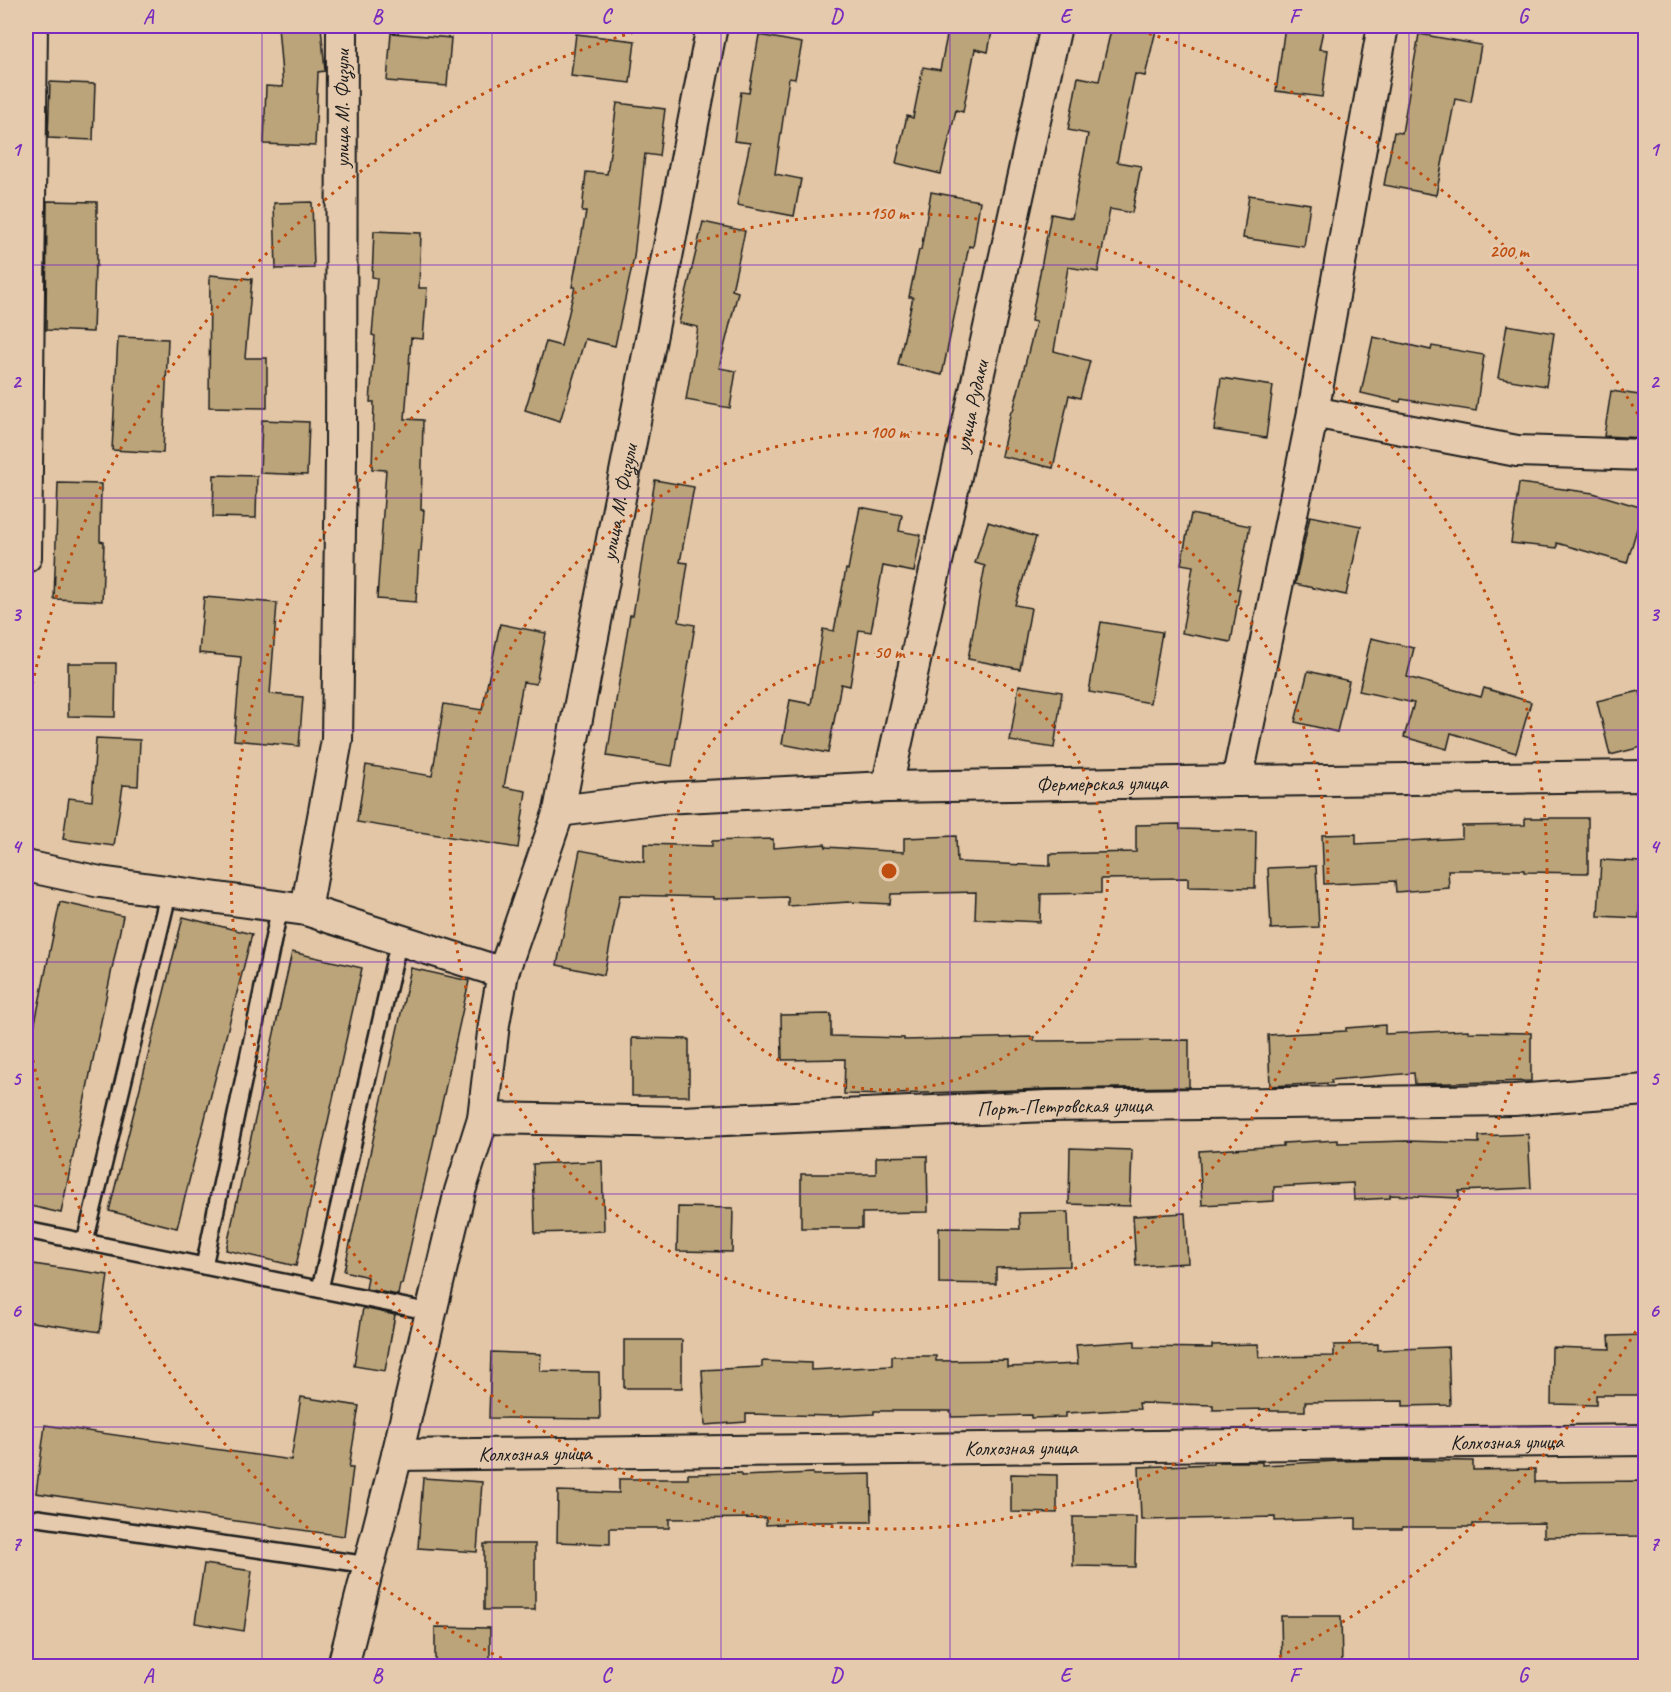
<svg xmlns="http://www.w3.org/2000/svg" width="1671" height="1692" viewBox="0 0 1671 1692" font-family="Caveat,sans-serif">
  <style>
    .building { fill: #bba47a; stroke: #1c1c1c; stroke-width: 1.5 }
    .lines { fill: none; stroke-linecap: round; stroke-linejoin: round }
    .service-casing { stroke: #1c1c1c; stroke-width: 20 }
    .minor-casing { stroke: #1c1c1c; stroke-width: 34 }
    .service { stroke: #e6caad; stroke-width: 15 }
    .minor { stroke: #e6caad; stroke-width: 30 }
    .grid { fill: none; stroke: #7b2cbf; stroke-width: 1.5; stroke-opacity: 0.55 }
    .ring { fill: none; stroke: #bf4d0f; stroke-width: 3; stroke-dasharray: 3 6 }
    .labels { text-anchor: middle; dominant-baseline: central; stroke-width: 6; stroke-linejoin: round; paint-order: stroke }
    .street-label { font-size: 21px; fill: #1c1c1c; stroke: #e6caad }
    .centre { fill: #bf4d0f; stroke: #e6caad; stroke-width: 3 }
    .ring-label { font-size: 18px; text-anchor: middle; font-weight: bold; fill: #bf4d0f; stroke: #e6caad; stroke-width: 6; stroke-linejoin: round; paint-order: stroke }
    .neatline { fill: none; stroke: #7b2cbf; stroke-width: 2 }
    .grid-label { font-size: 20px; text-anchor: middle; font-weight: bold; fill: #7b2cbf }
  </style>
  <rect width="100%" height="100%" fill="#e2c6a5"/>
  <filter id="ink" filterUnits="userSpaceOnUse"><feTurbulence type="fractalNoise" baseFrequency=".0167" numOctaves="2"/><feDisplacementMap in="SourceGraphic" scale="12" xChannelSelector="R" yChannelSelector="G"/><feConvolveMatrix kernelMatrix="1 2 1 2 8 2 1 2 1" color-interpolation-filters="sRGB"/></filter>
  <g filter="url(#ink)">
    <g class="building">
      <polygon points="278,26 321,26 325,71 318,72 315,146 264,144 266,86 283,87"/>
      <polygon points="949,26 993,26 988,52 975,49 963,112 956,110 941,174 896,163 907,116 913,118 923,67 940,70"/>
      <polygon points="1112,26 1157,26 1145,76 1135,74 1117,162 1141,166 1132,213 1110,209 1098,272 1068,267 1054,351 1090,361 1080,398 1069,395 1053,468 1001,456 1011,411 1013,411 1036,322 1031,321 1051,214 1072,218 1088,134 1068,130 1078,77 1099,81"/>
      <polygon points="1285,26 1324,26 1319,49 1328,50 1322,97 1276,91"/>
      <polygon points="391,33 451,38 447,86 387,81"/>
      <polygon points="576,34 635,41 630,83 571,76"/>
      <polygon points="1419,34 1481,45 1471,102 1455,99 1436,195 1384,185 1394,132 1402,133"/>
      <polygon points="759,35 802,43 795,79 789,78 775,174 801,179 794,216 737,205 750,143 734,141 741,92 749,93"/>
      <polygon points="50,82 95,84 93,140 48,138"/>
      <polygon points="617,103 665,109 659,156 645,154 634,257 615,346 585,339 560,421 525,410 546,342 561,346 575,287 572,287 586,212 582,212 586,172 607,174"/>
      <polygon points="931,192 980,201 973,247 969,246 942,375 898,365 913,297 909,297 919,250 921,250"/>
      <polygon points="1249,195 1310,204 1304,247 1243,238"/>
      <polygon points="47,201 97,202 97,266 95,266 93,332 46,330"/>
      <polygon points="312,202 314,268 276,269 274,203"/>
      <polygon points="703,222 745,231 732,290 738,292 719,368 736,371 730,408 686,400 698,327 679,323"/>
      <polygon points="374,231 421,233 419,288 427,288 423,339 411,338 405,419 423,420 421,510 424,510 421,551 419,551 416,602 377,599 386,470 372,469 374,402 370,402 375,336 372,335 377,278 372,277"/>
      <polygon points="210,275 252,279 245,358 267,358 267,408 209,407"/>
      <polygon points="1507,325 1554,333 1546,386 1498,378"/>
      <polygon points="118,337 168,339 163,453 112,450"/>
      <polygon points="1373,337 1431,350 1432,346 1484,355 1476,411 1401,399 1400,402 1361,393"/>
      <polygon points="1221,378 1273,386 1266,438 1214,430"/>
      <polygon points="1611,391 1646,396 1646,425 1644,438 1604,436"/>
      <polygon points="262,420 309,422 307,475 260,473"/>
      <polygon points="214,475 257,476 256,518 213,517"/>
      <polygon points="655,480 694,487 680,562 688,563 679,622 695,625 672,766 607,756 630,615 633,615"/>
      <polygon points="58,483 101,484 100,541 104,542 102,601 54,599"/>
      <polygon points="1519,483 1593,493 1643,508 1627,563 1557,543 1557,548 1511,543"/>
      <polygon points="860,507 902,515 899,531 921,535 914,572 883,566 871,632 859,630 850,686 841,684 828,753 782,744 790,700 811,704 823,629 834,631 846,569 848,570"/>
      <polygon points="1191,514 1250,526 1237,589 1240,589 1231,642 1182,633 1193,566 1181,564"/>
      <polygon points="1310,516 1361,526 1346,595 1295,584"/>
      <polygon points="988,522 1036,537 1015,605 1031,608 1020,669 968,659 985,566 975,563"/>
      <polygon points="204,597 277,603 270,694 303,697 299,746 234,740 241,657 199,653"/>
      <polygon points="1101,622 1162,632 1150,703 1089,692"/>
      <polygon points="500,624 546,633 536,684 523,682 504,787 526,791 518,848 357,822 366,765 432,776 444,704 482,710"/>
      <polygon points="1371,638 1414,648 1407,677 1481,697 1484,688 1531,702 1516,753 1451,733 1447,749 1404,737 1414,703 1359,691"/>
      <polygon points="68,663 116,663 115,717 68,716"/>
      <polygon points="1308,671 1349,681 1337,732 1295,722"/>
      <polygon points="1019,685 1062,692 1054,748 1010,741"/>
      <polygon points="1640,691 1646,716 1646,746 1610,755 1597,701"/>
      <polygon points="96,738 140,740 138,786 123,785 114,846 63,839 69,798 92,801"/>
      <polygon points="1525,818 1588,818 1588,873 1524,872 1524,870 1448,870 1449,888 1396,892 1395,881 1324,884 1322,835 1356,834 1356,844 1462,838 1462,826 1525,825"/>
      <polygon points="1180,824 1180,829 1256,831 1255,888 1188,887 1188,878 1101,879 1101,893 1041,894 1040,922 975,919 976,892 891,894 890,904 849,902 788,906 788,897 713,899 713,897 620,895 604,975 557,965 580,850 644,862 644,844 712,846 712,841 773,839 773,848 825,844 826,847 904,852 904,838 956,836 957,862 1050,866 1050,854 1136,852 1136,825"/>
      <polygon points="1601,860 1642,862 1639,918 1598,916"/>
      <polygon points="1316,866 1319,927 1271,929 1268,868"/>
      <polygon points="60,902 123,916 61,1213 26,1205 26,1066"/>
      <polygon points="183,917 252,934 177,1228 109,1211"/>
      <polygon points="292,952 362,968 296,1266 226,1250"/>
      <polygon points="411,968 469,981 402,1284 400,1284 398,1295 366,1289 368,1277 344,1271"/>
      <polygon points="831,1014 831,1036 904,1038 904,1040 1034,1037 1034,1041 1189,1040 1189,1087 1047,1089 895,1094 895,1095 844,1094 845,1059 782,1060 781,1015"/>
      <polygon points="1385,1025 1385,1034 1468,1030 1468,1032 1531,1033 1531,1081 1415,1084 1414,1073 1331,1080 1332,1083 1270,1086 1268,1035 1346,1031 1346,1028"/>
      <polygon points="632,1038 689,1039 689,1096 632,1096"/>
      <polygon points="1528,1134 1531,1188 1459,1191 1459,1198 1390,1195 1390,1198 1354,1200 1353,1183 1274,1187 1274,1201 1202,1205 1199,1151 1283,1146 1283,1143 1338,1140 1338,1143 1406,1141 1479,1143 1479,1136"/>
      <polygon points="1070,1148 1132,1150 1130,1206 1069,1204"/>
      <polygon points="927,1156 928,1212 862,1213 862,1228 801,1228 801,1174 876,1174 876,1157"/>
      <polygon points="602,1161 604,1231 535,1233 533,1164"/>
      <polygon points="678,1207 733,1208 732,1252 677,1251"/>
      <polygon points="1068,1212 1070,1266 996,1268 996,1284 939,1283 939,1228 1020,1229 1019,1213"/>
      <polygon points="1185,1213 1188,1263 1136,1266 1133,1216"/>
      <polygon points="26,1263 108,1275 100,1332 26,1321"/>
      <polygon points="363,1308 395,1315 385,1371 354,1366"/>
      <polygon points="1646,1335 1646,1395 1596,1395 1596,1405 1551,1404 1552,1347 1610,1349 1609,1336"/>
      <rect x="624" y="1340" width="58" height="48"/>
      <polygon points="1135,1341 1135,1347 1212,1348 1212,1345 1258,1344 1259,1357 1334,1356 1334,1345 1378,1344 1378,1350 1448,1347 1450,1405 1403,1406 1403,1401 1305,1402 1305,1411 1270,1411 1270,1409 1213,1410 1213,1405 1139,1403 1140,1409 1066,1413 1066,1417 1031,1418 1031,1415 951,1417 951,1411 874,1411 874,1414 835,1416 746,1414 746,1422 705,1425 702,1370 762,1367 762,1361 811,1363 811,1370 892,1366 892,1356 936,1356 936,1361 1007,1360 1007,1367 1078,1364 1076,1345"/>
      <polygon points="491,1352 541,1354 540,1371 599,1372 600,1419 489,1418"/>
      <polygon points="301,1397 359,1406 349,1468 353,1468 344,1536 36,1493 45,1425 291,1460"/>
      <polygon points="1401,1460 1473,1461 1473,1470 1535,1469 1535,1482 1646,1481 1646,1536 1544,1537 1544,1523 1473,1524 1473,1527 1402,1527 1402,1529 1356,1529 1356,1518 1275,1521 1275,1517 1141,1520 1139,1467 1213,1464 1213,1462 1262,1462 1262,1465 1338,1461"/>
      <polygon points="741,1473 741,1476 813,1473 813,1475 871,1474 872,1522 815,1522 766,1525 766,1518 669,1519 669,1528 610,1528 610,1544 557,1542 558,1491 619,1493 619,1479 688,1479 688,1474"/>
      <polygon points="1011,1474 1057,1475 1057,1513 1011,1512"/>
      <polygon points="423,1478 482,1482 477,1552 418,1548"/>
      <polygon points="1073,1517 1136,1517 1135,1567 1073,1566"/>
      <rect x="484" y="1544" width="51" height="66"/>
      <polygon points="204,1564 252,1571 244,1631 195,1623"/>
      <polygon points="1281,1616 1341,1616 1342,1666 1282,1666"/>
      <polygon points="435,1627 490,1628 490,1666 435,1666"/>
    </g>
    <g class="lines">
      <g class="service-casing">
        <g id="service">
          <polyline points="26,1230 431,1312"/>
          <polyline points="85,1242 169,891"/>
          <polyline points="204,1266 280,907"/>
          <polyline points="320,1289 399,940"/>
          <polyline points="38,1518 369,1565"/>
        </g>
      </g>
      <g class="minor-casing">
        <g id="minor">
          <polyline points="1313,412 1517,451 1646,455"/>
          <polyline points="26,557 32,26"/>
          <polyline points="1237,781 1313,412 1383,26"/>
          <path id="s1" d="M887,787L1056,26"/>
          <path id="s2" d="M559,811L662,798L887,787L1237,781L1646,776"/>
          <polyline points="26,866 100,882 306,910 503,973"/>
          <path id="s3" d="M306,910L337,740L341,459L342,26"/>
          <path id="s4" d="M483,1118L682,1122L1047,1106L1514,1100L1646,1090"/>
          <path id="s5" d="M397,1455L1646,1440"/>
          <path id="s6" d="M343,1666L397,1455L460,1191L483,1118L494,1024L503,973L559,811L712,26"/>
        </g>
      </g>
      <use href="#service" class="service"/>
      <use href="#minor" class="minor"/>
    </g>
  </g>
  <path class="grid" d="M262,26V1666M492,26V1666M721,26V1666M950,26V1666M1179,26V1666M1409,26V1666M26,265H1646M26,498H1646M26,730H1646M26,962H1646M26,1194H1646M26,1427H1646"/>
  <g class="ring">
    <circle cx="889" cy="871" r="219"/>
    <circle cx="889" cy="871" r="439"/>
    <circle cx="889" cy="871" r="658"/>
    <path d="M1645 1316A877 877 0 0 1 1260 1666M518 1666A877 877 0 0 1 27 1031M27 711A877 877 0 0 1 655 26M1123 26A877 877 0 0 1 1645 426"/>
  </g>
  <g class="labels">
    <g class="street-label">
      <text stroke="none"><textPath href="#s3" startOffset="804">улица М. Физули</textPath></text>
      <text stroke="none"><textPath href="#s1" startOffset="390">улица Рудаки</textPath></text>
      <text stroke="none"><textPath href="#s6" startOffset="1198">улица М. Физули</textPath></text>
      <text stroke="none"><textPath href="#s2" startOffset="544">Фермерская улица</textPath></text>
      <text stroke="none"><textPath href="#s4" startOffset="582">Порт-Петровская улица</textPath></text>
      <text stroke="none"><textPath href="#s5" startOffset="1110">Колхозная улица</textPath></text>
      <text stroke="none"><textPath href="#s5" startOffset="624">Колхозная улица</textPath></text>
      <text stroke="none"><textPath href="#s5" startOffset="138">Колхозная улица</textPath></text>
    </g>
  </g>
  <circle cx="889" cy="871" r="9" class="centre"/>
  <g class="ring-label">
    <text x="889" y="219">150 m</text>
    <text x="1509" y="257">200 m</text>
    <text x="889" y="438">100 m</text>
    <text x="889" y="658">50 m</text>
  </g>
  <rect width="1671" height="1692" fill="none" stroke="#e6caad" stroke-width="66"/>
  <rect x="33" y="33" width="1605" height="1626" class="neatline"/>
  <g class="grid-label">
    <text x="148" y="23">A</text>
    <text x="377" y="23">B</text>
    <text x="606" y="23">C</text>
    <text x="836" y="23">D</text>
    <text x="1065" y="23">E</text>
    <text x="1294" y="23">F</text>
    <text x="1523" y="23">G</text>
    <text x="16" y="156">1</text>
    <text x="1654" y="156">1</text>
    <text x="16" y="388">2</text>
    <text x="1654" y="388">2</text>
    <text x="16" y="621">3</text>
    <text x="1654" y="621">3</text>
    <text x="16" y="853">4</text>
    <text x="1654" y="853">4</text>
    <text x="16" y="1085">5</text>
    <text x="1654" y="1085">5</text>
    <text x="16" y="1317">6</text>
    <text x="1654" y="1317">6</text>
    <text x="16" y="1550">7</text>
    <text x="1654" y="1550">7</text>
    <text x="148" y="1682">A</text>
    <text x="377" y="1682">B</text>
    <text x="606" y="1682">C</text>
    <text x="836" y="1682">D</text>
    <text x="1065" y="1682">E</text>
    <text x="1294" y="1682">F</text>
    <text x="1523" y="1682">G</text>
  </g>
</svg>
